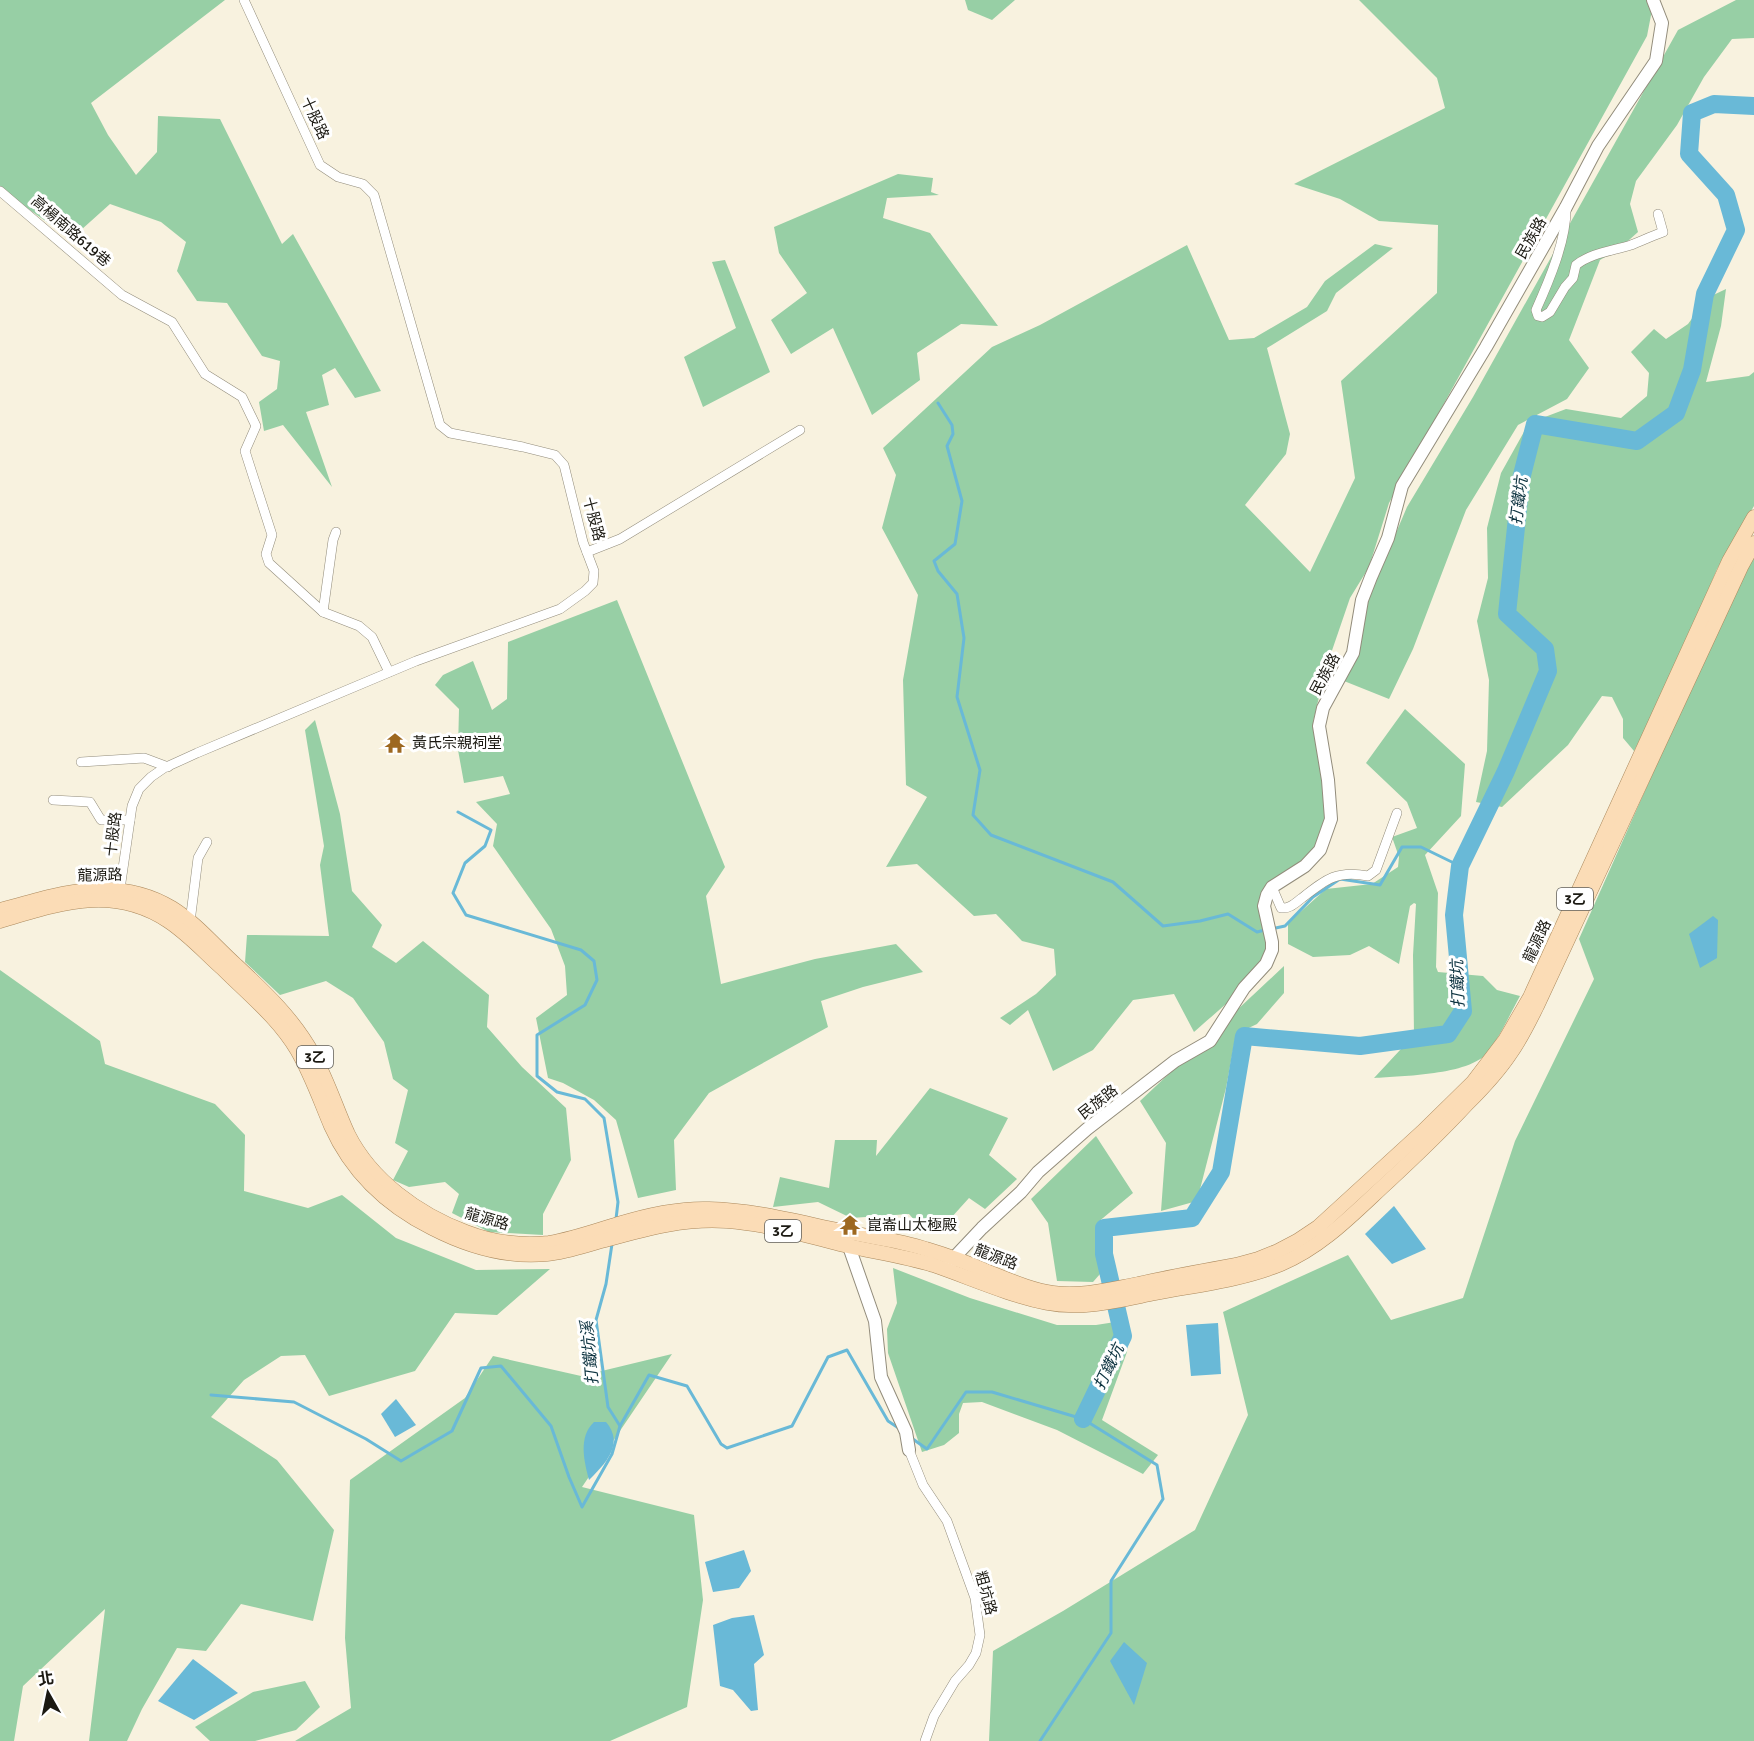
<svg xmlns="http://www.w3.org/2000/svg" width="1754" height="1741" viewBox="0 0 1754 1741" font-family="Signika,'Noto Sans TC',sans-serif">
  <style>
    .green { fill: #97cfa5 }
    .water { fill: #69b9d7 }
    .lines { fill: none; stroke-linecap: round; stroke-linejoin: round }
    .stream { stroke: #69b9d7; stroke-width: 3 }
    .river { stroke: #69b9d7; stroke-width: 18 }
    .street-casing { stroke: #928c7b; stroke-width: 10 }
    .secondary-casing { stroke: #928c7b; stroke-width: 14 }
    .primary-casing { stroke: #ab895d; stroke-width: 15 }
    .street { stroke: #fff; stroke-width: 9 }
    .secondary { stroke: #fff; stroke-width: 12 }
    .primary { stroke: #fbdcb6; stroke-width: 14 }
    .labels { text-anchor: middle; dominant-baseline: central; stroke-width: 6; stroke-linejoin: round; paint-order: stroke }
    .shield { fill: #fff; stroke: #5f5e59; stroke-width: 1.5 }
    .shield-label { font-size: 14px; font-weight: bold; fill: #1b1912 }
    .street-label { font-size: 15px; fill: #1b1912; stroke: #fff }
    .poi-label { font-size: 15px; fill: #1b1912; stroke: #fff; text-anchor: start }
    .water-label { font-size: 16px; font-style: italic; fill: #0e3441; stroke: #fff }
  </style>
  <rect width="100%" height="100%" fill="#f8f2df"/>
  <g class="green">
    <polygon points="0,0 225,0 91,103 108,135 136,175 157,152 158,116 220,119 282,244 293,234 381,391 355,398 335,368 322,375 329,405 306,412 332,487 283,425 264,431 259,402 277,389 280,361 262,356 227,303 197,301 177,271 186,242 161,222 110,204 71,239 0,189"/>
    <polygon points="965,0 1015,0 992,20 968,10"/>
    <path d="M1359,0H1647L1652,10L1647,36L1389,503L1369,567L1350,598L1326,668L1313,722L1324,776L1326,815L1318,849L1266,895C1268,909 1272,924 1272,937C1271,971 1218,1010 1194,1032L1174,994L1133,1000L1093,1050L1053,1071L1028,1010L1010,1025L1000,1018L1036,994L1056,975L1054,949L1022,941L996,914L974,916L917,864L886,867L927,797L906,785L903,680L918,595L882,528L896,475L883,448L992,347L1040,325L1187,245L1229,340L1254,338L1307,307L1325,281L1375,244L1393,248L1336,293L1327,311L1267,348L1290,434L1286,454L1245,505L1310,572L1355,478L1341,381L1437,293L1438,225L1379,221L1340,199L1294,184L1445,108L1437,78Z"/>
    <polygon points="1736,0 1754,0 1754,38 1732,39 1704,77 1677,125 1636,181 1630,204 1638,232 1619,249 1600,260 1569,340 1589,368 1567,399 1518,425 1466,510 1413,649 1389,699 1339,679 1370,594 1407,507 1473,397 1678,30"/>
    <polygon points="898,174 933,178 931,192 939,195 887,198 883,218 930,233 998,326 961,324 917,353 920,380 872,415 833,328 791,354 771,320 807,293 779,253 774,227"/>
    <polygon points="725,260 770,372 703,407 684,357 736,328 712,262"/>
    <polygon points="1726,289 1721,326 1706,382 1749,376 1754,372 1754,506 1717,569 1673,676 1634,751 1623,738 1623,719 1612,697 1602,696 1568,745 1502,807 1476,802 1487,751 1489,680 1477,621 1488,578 1487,528 1501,473 1529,423 1566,409 1621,418 1647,396 1649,373 1631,352 1654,329 1666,339 1688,324 1707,298"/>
    <polygon points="1754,546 1754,1741 989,1741 993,1651 1063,1611 1195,1530 1248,1415 1223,1312 1348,1255 1391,1320 1463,1298 1515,1141 1594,979 1579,939"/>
    <polygon points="617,600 725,867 706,896 721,984 815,959 896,944 923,972 863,987 821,1001 828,1027 709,1093 674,1140 676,1190 638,1198 616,1120 594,1100 563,1083 548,1078 536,1018 567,995 565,966 551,929 493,846 497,824 476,802 510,794 503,776 464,783 458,750 459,709 435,685 443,675 473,661 492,710 507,699 508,642"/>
    <path d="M1405,709L1465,764L1461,816L1425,855L1438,893L1436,967L1438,972L1483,976L1497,990L1520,996C1510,1014 1500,1037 1487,1053C1469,1075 1402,1076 1374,1078L1414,1035L1413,955L1416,904L1414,903L1410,906L1399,964L1369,946L1350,955L1313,957L1288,944V923L1326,889L1372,884L1398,867L1399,857L1392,837L1417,828L1407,802L1366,763Z"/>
    <polygon points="315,720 340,814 352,891 382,925 372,947 396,963 423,941 489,995 487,1027 522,1067 566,1108 571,1160 543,1214 543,1235 489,1232 452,1213 459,1194 445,1182 409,1187 393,1180 408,1151 395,1143 408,1090 393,1079 384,1042 353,998 326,981 280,995 245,962 247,935 329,936 320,865 324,846 305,730"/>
    <polygon points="1284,966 1284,993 1257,1024 1236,1034 1226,1088 1197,1201 1161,1211 1166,1143 1140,1101"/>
    <polygon points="0,970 100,1041 105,1064 215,1104 245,1135 244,1191 308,1208 342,1195 396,1238 476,1270 550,1269 497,1315 455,1313 415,1371 329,1396 305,1355 281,1356 244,1380 211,1417 277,1460 334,1530 313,1621 241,1604 206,1651 177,1648 142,1709 127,1741 89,1741 105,1609 23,1686 14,1741 0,1741"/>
    <polygon points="930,1088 1008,1118 989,1155 1017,1179 985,1209 969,1198 941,1229 923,1230 909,1214 851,1218 818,1202 773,1207 780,1177 829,1188 835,1140 877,1140 876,1156"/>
    <polygon points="1096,1136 1133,1193 1097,1223 1100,1274 1093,1282 1057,1281 1048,1223 1031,1199"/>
    <polygon points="893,1268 970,1298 1057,1325 1096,1325 1128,1320 1127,1352 1102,1420 1158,1455 1143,1474 1057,1430 982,1402 963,1403 959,1414 959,1433 944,1445 922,1452 888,1353 887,1329 897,1303"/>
    <polygon points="672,1354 582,1487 694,1515 703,1600 687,1707 610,1741 295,1741 351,1708 345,1638 350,1480 465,1398 493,1356 581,1376"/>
    <polygon points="305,1681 320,1707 296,1730 255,1741 210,1741 195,1727 253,1692"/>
  </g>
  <g class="water">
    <polygon points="1713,916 1718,920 1717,958 1700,968 1689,934"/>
    <polygon points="1394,1206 1426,1249 1392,1264 1365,1234"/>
    <polygon points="1218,1323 1221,1374 1191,1376 1186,1325"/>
    <polygon points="396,1399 416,1425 395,1437 381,1414"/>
    <path d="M594,1422H606C625,1444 605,1464 589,1480C584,1461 578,1437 594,1422Z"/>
    <polygon points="744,1550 751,1571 739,1588 713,1592 705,1562"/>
    <polygon points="754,1615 764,1655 754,1664 758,1710 751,1711 733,1690 720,1686 713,1625 732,1618"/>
    <polygon points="1124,1642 1147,1663 1134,1705 1110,1661"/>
    <polygon points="193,1659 238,1693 194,1720 158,1701"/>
  </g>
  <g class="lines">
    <g class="stream">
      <polyline points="938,403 952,425 953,434 947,446 962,501 955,544 934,561 938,571 957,594 964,638 957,697 980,770 973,815 991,835 1113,882 1163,926 1200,921 1228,914 1257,932 1265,930"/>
      <polyline points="458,812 491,830 485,846 465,863 453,893 466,915 581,950 594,961 597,980 585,1005 537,1035 537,1076 557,1092 585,1099 604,1118 618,1202 616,1219"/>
      <polyline points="1271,929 1285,926 1313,897 1340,879 1380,885 1402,847 1421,847 1460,866"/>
      <polyline points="612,1244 606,1284 596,1320 608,1407 620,1426 649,1375 687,1386 721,1444 727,1448 792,1426 828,1357 847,1350 888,1421 900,1429"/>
      <polyline points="211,1395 294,1402 366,1439 401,1461 452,1431 481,1368 501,1366 551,1426 569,1477 582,1507 612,1454 620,1426"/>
      <polyline points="910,1437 927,1449 966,1392 992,1392 1083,1419 1157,1465 1163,1499 1111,1581 1111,1633 1040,1741"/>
    </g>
    <polyline class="river" points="1083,1419 1123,1336 1104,1254 1104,1228 1192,1218 1221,1172 1244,1036 1360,1046 1448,1034 1463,1011 1454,915 1460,866 1506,771 1548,671 1545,649 1507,614 1521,479 1535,424 1637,441 1676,413 1692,370 1705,294 1736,230 1726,195 1689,154 1692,113 1714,104 1754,106"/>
    <g class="street-casing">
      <g id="street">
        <polyline points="0,191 122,295 172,322 205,374 242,397 256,426 245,451 272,535 266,554 269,563 323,612 359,626 372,637 389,672"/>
        <path d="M1566,210C1566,241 1549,281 1536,310L1538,316L1542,317L1550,312L1565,287L1573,278L1576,265C1591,253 1612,251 1631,245C1641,241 1652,236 1663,232L1658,214"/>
        <polyline points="587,552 620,539 800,430"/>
        <polyline points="323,612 333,540 336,532"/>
        <polyline points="81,762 144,758 168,767"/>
        <polyline points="53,800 90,802 101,820 130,820"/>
        <path d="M1272,887L1281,908C1290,909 1295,903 1302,898C1326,879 1337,870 1368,876L1376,870L1397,813"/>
        <polyline points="120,895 120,889 132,806 139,789 151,777 164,768 197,753 416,661 560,609 585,591 593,583 594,571 583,542 564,465 555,455 523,447 450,433 440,425 374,195 363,184 338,177 320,165 244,0"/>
        <polyline points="190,922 198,858 207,842"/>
        <polyline points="909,1450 923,1485 947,1521 975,1598 980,1635 976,1653 969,1665 955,1681 934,1716 925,1741"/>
      </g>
    </g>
    <g class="secondary-casing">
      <g id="secondary">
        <polyline points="846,1238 875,1321 881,1377 906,1432 909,1450"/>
        <polyline points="949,1263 982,1228 1021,1192 1038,1172 1087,1129 1175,1061 1210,1041 1244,988 1266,964 1272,950 1272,942 1264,906 1267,895 1272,887 1305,866 1320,850 1331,819 1328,780 1319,726 1323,708 1353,653 1362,600 1371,577 1388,538 1402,486 1486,347 1566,207 1598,146 1656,61 1662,23 1653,0"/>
      </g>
    </g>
    <g class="primary-casing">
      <g id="primary">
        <path d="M0,910C58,894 116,874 172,908C196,923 215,946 236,965C266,993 294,1019 314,1056C328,1081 336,1108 348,1134C371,1180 418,1214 466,1232C492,1242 521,1246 549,1243C573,1239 595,1231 618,1224C647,1215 678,1208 709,1209C754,1210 798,1222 842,1231C870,1237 899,1240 926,1249C946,1255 966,1262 986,1271C1007,1279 1030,1290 1053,1293C1081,1297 1111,1289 1138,1284C1170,1277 1203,1271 1236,1265L1258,1259L1278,1251L1297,1241L1318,1227L1422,1132L1473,1082L1505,1040L1530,997L1729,561L1754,517"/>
        <path d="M0,921C58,904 112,884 168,921C188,934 205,953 223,969C249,995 278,1018 297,1050C311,1074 320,1100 331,1126C352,1173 386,1205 432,1228C467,1246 507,1258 547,1254C568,1252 589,1244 609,1239C648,1228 686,1218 727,1221C766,1224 805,1235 844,1245C874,1252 904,1256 933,1265C971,1278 1008,1295 1047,1303C1083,1310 1120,1300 1156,1293C1197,1285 1242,1280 1281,1264C1324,1246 1356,1211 1390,1180C1417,1155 1443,1130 1468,1103C1483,1088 1498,1072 1510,1054C1521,1039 1529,1022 1537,1006L1741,567L1754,543"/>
      </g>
    </g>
    <use href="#street" class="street"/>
    <use href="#secondary" class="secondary"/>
    <use href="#primary" class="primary"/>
  </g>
  <defs>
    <g id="temple-bare" transform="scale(1.62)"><path d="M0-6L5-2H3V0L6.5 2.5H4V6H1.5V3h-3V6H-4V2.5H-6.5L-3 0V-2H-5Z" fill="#9d6820" stroke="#fff" stroke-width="2.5" paint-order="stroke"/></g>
  </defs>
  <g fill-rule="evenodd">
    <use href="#temple-bare" x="395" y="743"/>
    <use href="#temple-bare" x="850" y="1225"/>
  </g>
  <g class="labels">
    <g class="shield">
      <rect x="1557" y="888" width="36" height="22" rx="4.5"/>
      <rect x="297" y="1046" width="36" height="22" rx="4.5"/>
      <rect x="765" y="1220" width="36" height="22" rx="4.5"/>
    </g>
    <g class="shield-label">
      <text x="1575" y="899">3乙</text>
      <text x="315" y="1057">3乙</text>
      <text x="783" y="1231">3乙</text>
    </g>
    <g class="street-label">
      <text transform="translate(315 118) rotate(65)">十股路</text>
      <text transform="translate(71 231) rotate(41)">高楊南路619巷</text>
      <text transform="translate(1531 238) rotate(-60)">民族路</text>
      <text transform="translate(594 519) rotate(75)">十股路</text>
      <text transform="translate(1325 674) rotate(-62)">民族路</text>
      <text transform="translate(113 834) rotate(-83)">十股路</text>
      <text transform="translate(100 875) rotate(-1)">龍源路</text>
      <text transform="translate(1537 941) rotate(-65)">龍源路</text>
      <text transform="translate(1098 1102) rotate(-38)">民族路</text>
      <text transform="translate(487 1219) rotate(16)">龍源路</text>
      <text transform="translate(996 1257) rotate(21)">龍源路</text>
      <text transform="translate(986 1593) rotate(75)">粗坑路</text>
    </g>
    <g class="poi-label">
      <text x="412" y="743">黃氏宗親祠堂</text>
      <text x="867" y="1225">崑崙山太極殿</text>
    </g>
    <g class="water-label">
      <text transform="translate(1519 501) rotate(-83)">打鐵坑</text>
      <text transform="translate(1458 984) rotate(-92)">打鐵坑</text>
      <text transform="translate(590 1353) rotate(-95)">打鐵坑溪</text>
      <text transform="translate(1109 1367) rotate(-64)">打鐵坑</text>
    </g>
  </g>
  <g transform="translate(48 1693) rotate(351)" stroke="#ffffff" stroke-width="4.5" paint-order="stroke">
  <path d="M0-4.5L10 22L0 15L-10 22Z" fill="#1b1912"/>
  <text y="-9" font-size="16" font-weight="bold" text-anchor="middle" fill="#1b1912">北</text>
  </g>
</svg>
